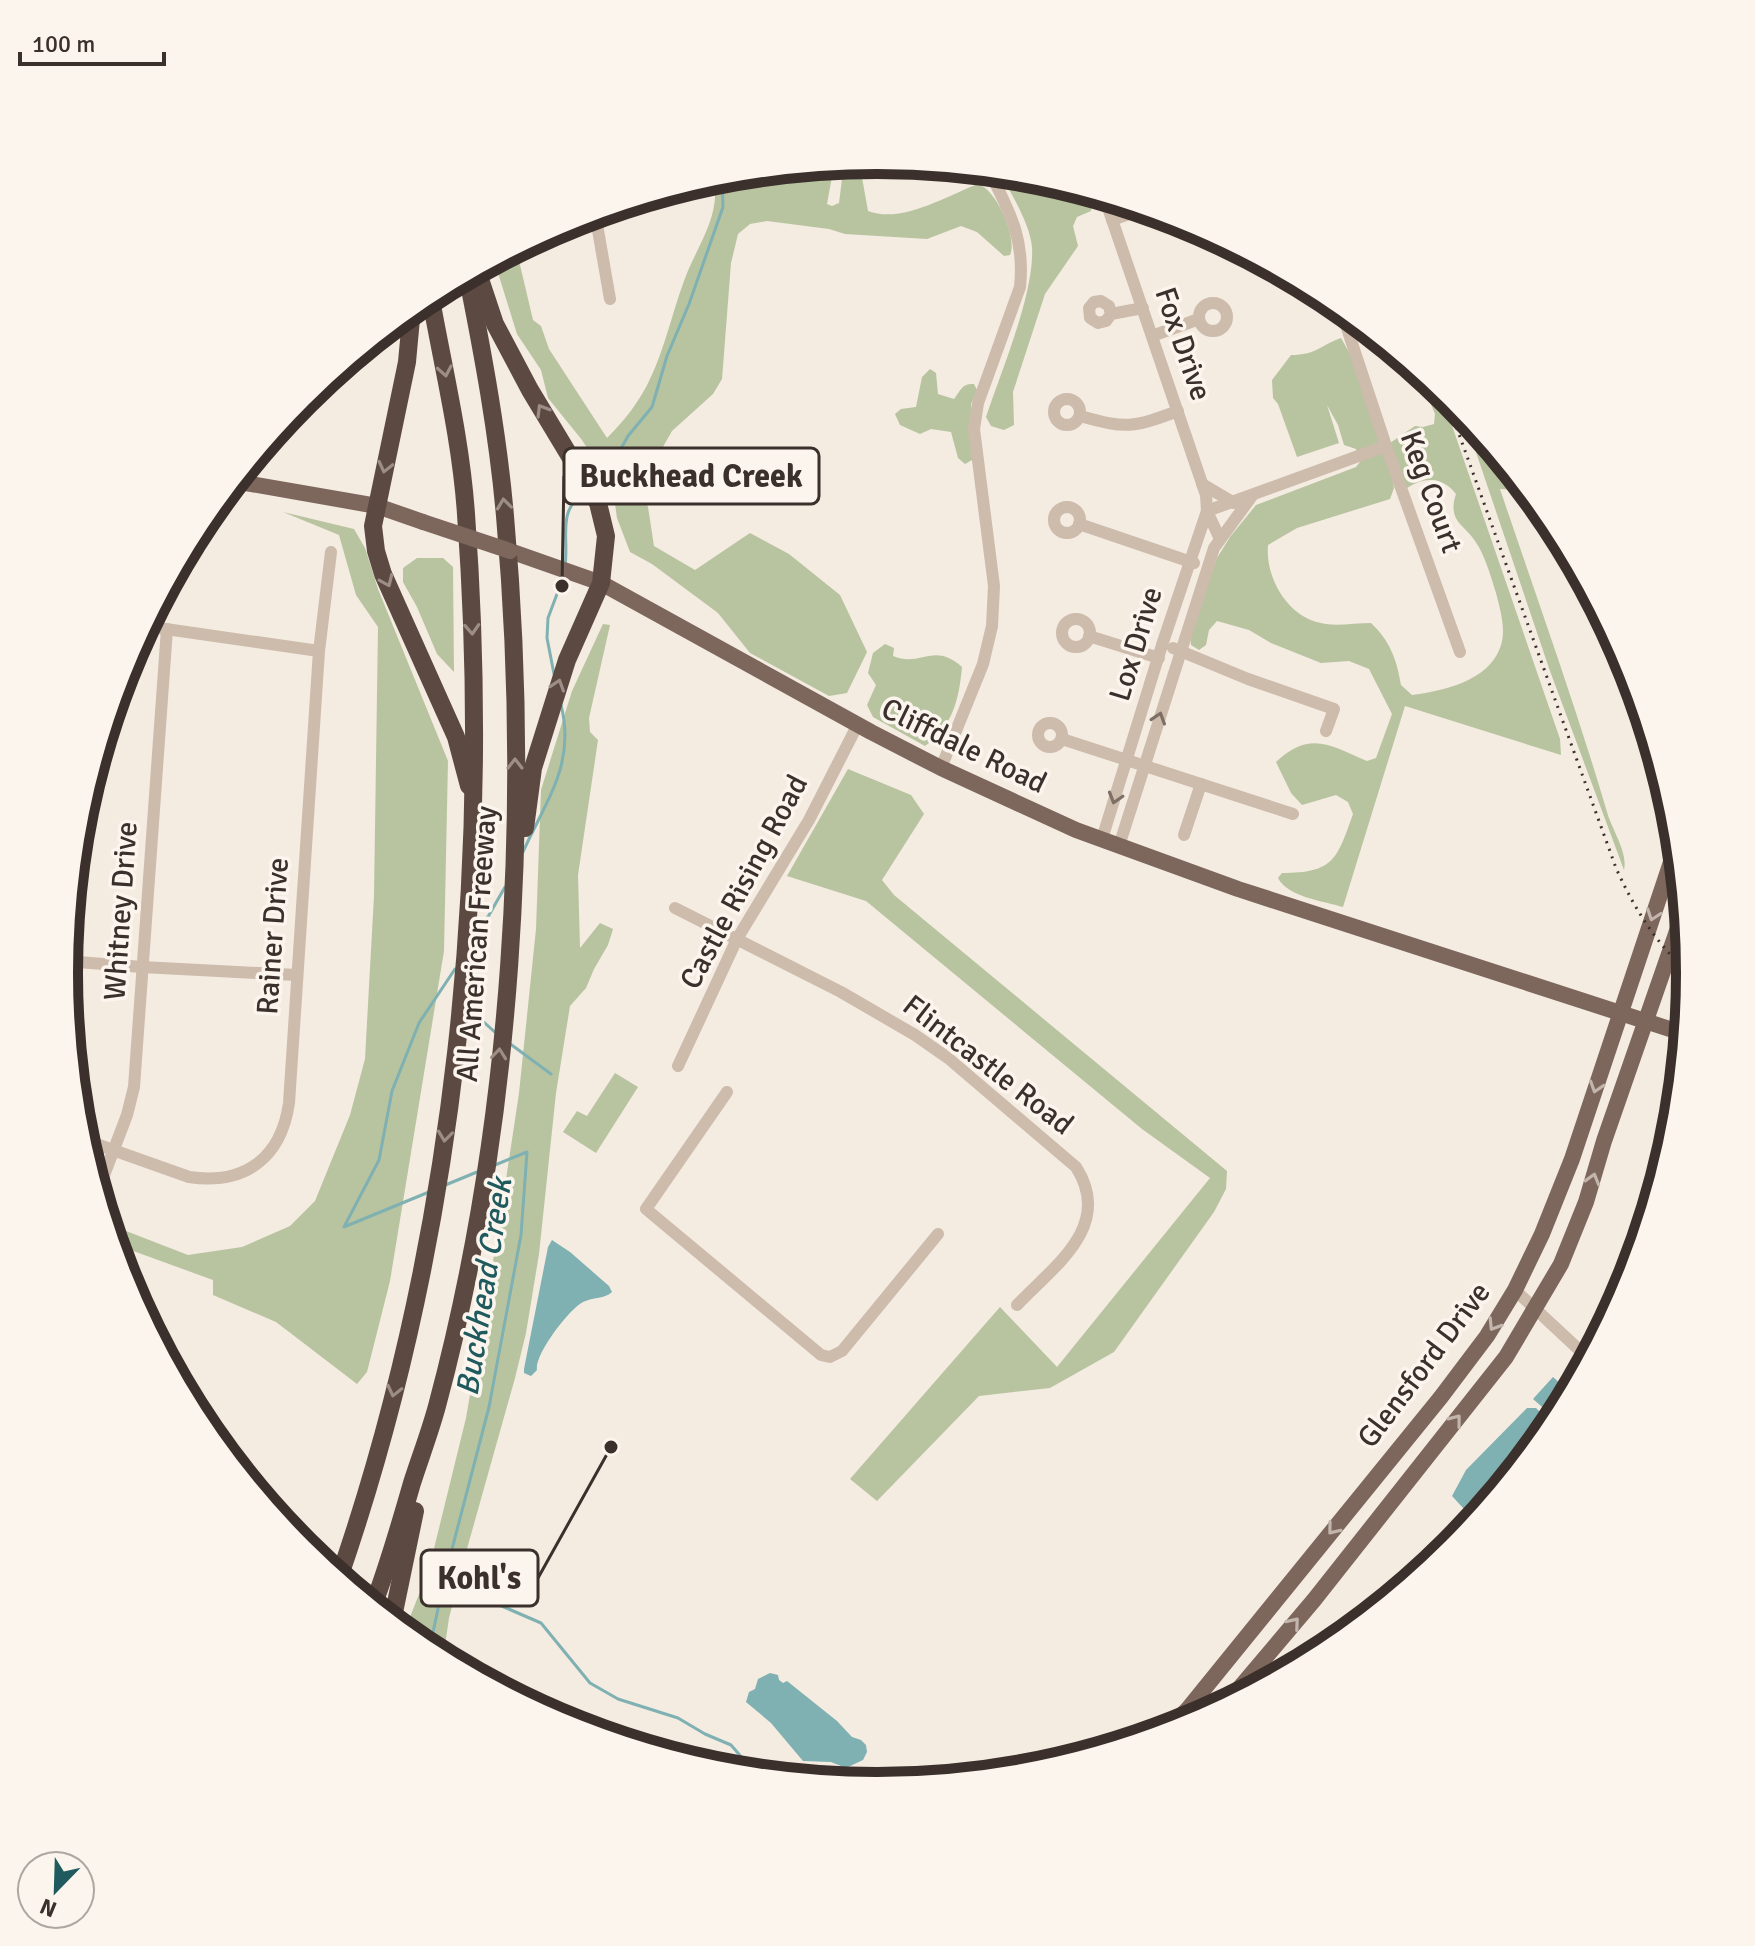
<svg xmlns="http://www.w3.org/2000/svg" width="1755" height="1946" viewBox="0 0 1755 1946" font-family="Signika,sans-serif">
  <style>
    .green { fill: #b8c4a0 }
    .water { fill: #7fb0b2 }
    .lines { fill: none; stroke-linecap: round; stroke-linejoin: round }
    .stream { stroke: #7fb0b2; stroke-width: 3 }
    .minor { stroke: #cdbbac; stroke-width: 12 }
    .major { stroke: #7d675c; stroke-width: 16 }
    .highway { stroke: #5c4a42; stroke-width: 18 }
    .rail { stroke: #3b302b; stroke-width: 3; stroke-dasharray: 2 6; stroke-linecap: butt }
    .major-bridge { stroke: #7d675c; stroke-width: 16 }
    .oneway { stroke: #9c8e87 }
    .oneway2 { stroke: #7d6f65 }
    .oneway3 { stroke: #c2b5ac }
    .labels { text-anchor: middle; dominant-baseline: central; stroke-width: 7; stroke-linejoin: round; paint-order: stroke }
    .street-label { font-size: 30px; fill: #3b302b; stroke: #fbf5ee }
    .water-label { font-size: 32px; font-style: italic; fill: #1f5a5e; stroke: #fbf5ee }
    .rim { fill: none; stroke: #3b302b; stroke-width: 10 }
    .leader { fill: none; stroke: #3b302b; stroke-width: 3 }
    .callout-dot { fill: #3b302b; stroke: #fbf5ee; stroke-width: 3 }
    .callout { fill: #fbf5ee; stroke: #3b302b; stroke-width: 3 }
    .callout-label { font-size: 32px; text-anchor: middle; font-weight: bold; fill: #3b302b }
  </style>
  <rect width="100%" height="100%" fill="#f4ebe1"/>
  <g class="green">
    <path d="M859,161L868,211C902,224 946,196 978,184C996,189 1018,238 1010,255L1004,256L977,232L961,226L927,239L845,234L829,229L767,221L750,224L738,234L731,263L722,379L713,394L672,431L639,489L648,507L654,546L695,570L750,533L789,554L840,595L867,652L847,693L829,696L750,653L718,613L652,564L630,552L617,518L613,490L582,440L548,398L541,370L517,334L494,260L516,248L533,320L541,326L549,349L607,438C624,421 640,401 650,379C665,348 672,313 684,281C696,247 723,214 713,177L831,164L833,171L827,204L832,206L839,203L844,163Z"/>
    <path d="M1009,173L1037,175L1094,193L1091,211L1077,217L1073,226L1078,246L1045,294L1013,392L1014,425L1004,430L991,426L986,417C1001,372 1035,292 1032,247C1030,226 1016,203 1006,183Z"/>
    <path d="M1341,338L1350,354L1391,472L1394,488L1390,499L1297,528L1268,545C1265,579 1289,620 1326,624C1339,626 1357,623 1371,623C1390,641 1397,660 1401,685L1412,695C1443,691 1488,681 1500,648C1507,631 1500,609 1496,593C1491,577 1485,555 1475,541C1464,524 1447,521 1456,494C1443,477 1425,476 1407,488L1390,443L1415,426L1423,427L1434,424L1435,414L1416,368L1438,385L1560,739L1561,755L1405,706L1343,907C1323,901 1288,897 1278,878L1282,873C1334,873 1337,859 1353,814L1348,802L1336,795L1302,805L1291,793L1276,762C1310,730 1330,745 1367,761L1376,758L1392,714L1369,669L1349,661L1321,663L1271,643L1249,630L1217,621L1209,630L1206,645L1199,650L1191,645L1190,633L1217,558L1230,537L1256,505L1356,467L1360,462L1356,449L1344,445L1338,425L1327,405L1339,443L1297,457L1278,404L1273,398L1272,380L1291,355C1316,355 1319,346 1341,338Z"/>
    <path d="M930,369L936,373L938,394L954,399C961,390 962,383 974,384L977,390L971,404L972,460L965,464L958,458L951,432L931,429L920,434L900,425L895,414L901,409L916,407L922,377Z"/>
    <path d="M1461,408L1486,439L1498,476L1519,478L1529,491L1500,489C1536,596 1575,703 1607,812C1612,830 1628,852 1624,870L1550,671Z"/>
    <polygon points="283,512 354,529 365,548 378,589 448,761 444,951 390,1281 367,1372 357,1384 276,1322 213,1295 213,1280 114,1244 108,1224 188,1255 242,1247 290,1226 315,1201 350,1115 365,1059 374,896 378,627 356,595 339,535"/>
    <polygon points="417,558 443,558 453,567 454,672 437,654 417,607 403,582 403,568"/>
    <polygon points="603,624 610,625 589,718 590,732 598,740 578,875 580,948 600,923 613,929 608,945 594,969 586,988 570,1006 556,1093 539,1254 526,1333 515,1378 463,1563 449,1618 443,1659 425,1649 407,1634 410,1617 429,1569 466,1418 499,1226 519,1093 536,929 541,790 572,691"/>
    <path d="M885,644L894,648L893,656C921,668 933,641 962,667C959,699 953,726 925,746L873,717L867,705L876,685L868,673L873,653Z"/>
    <polygon points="848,769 911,795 924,814 882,880 894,895 1227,1171 1226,1189 1214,1212 1114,1352 1050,1388 979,1396 877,1501 850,1479 1000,1307 1057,1367 1210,1178 1142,1129 866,901 787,876"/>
    <polygon points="615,1073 638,1087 596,1153 563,1132 577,1111 587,1116"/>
  </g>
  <g class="water">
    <path d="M552,1240L570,1252L609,1286L612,1292C605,1299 593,1297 583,1302C569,1309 534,1355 537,1370L531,1376L524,1373V1369L548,1247Z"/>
    <polygon points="1553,1377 1571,1393 1556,1419 1533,1399"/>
    <polygon points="1527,1408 1536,1408 1545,1417 1545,1425 1512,1468 1505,1469 1496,1486 1473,1509 1464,1509 1452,1496 1466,1470"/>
    <polygon points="770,1673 778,1675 779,1680 783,1683 787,1681 837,1721 852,1737 861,1740 866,1745 867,1752 863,1760 846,1768 831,1762 803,1761 771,1723 746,1702 749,1692 755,1689 758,1679"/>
  </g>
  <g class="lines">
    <g class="stream">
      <polyline points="594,482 613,463 628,436 652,407 667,356 689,304 723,207 722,175"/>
      <path d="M565,566C569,538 557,512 583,493"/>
      <polyline points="554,674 547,638 548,618 563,578"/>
      <path d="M523,852C546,800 576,764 561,705"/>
      <polyline points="473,943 505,887"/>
      <polyline points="467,1007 497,1034"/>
      <polyline points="509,1043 551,1074"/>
      <polyline points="443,1186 477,1172"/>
      <polyline points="429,1192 344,1227 379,1160 392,1091 419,1023 455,969"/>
      <polyline points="445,1576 474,1586 497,1604 541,1623 590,1683 618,1699 678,1718 705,1734 731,1745 757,1775"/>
      <polyline points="429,1651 445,1576 489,1407 521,1235 527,1152 495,1165"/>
    </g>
    <g class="minor">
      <polyline points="1104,196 1206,495 1207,511 1220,539"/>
      <polyline points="1085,197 1095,193"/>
      <polyline points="595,213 610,299"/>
      <polyline points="1112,220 1145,208"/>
      <circle cx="1213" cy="317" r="14"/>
      <polyline points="1339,304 1386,446 1460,652"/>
      <polyline points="1111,314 1109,306 1101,301 1094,302 1089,308 1090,318 1098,323 1106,321 1111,314 1143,308"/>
      <polyline points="1152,336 1199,319"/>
      <circle cx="1067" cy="412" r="13"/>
      <path d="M1080,416C1127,429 1132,428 1178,411"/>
      <polyline points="1202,484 1234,503"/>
      <circle cx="1067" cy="520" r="13"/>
      <polyline points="1207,511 1386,446"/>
      <polyline points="1079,524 1194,563"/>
      <circle cx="1076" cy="633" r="14"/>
      <polyline points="145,626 319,651"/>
      <polyline points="1089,636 1159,658"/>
      <polyline points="1173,648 1248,679 1334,709 1326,731"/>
      <circle cx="1050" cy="735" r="12"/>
      <polyline points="1062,739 1293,814"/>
      <path d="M941,768L983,664L992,626L994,586L974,429L978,403L1020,287C1025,239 1010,212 989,171"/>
      <polyline points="1184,835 1201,784"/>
      <polyline points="1102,839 1162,645 1207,511"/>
      <polyline points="1119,846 1214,548 1252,496"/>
      <path d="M675,908L841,992L915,1035L948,1058L1076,1167C1114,1226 1054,1266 1017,1305"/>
      <polyline points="65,961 142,967 296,975"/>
      <polyline points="678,1066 737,939 809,820 858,724"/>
      <polyline points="727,1092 646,1209 821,1355 830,1357 842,1351 938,1234"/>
      <path d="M82,1139L189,1177C244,1185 281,1159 289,1103L319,651L331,552"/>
      <polyline points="98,1191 127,1115 134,1087 167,629"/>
      <polyline points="1515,1290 1589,1359"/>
    </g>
    <g class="major">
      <polyline points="234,481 377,506 423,522"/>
      <polyline points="510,551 601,583 871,732 941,768 1076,830 1238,889 1685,1034"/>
      <polyline points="1226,1704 1314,1600 1506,1357 1561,1264 1586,1202 1604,1141 1685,908"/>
      <polyline points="1166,1731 1187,1710 1441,1397 1487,1336 1515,1290 1542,1234 1572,1159 1678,841"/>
    </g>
    <g class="highway">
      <polyline points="477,270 495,324 530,390 598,503 606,536 601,583 567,660 533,768 525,828"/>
      <polyline points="412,308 407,362 373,526 376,551 383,574 456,737 469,786"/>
      <path d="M339,1578C456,1239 492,870 466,514C461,440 443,367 430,294"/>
      <path d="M373,1606C388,1566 400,1525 412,1483C420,1458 430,1432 437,1406C513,1123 531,807 505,516C498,435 483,354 467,274"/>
      <polyline points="392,1622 415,1511"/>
    </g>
    <path class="rail" d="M1443,390L1616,868C1635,910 1657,945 1691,975"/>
    <polyline class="major-bridge" points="423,522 510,551"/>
  </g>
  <defs><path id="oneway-chevron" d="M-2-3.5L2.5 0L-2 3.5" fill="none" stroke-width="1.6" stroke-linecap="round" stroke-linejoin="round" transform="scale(2)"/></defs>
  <g class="oneway">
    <use href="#oneway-chevron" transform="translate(445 371) rotate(80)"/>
    <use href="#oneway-chevron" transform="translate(542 410) rotate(-121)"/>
    <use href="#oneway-chevron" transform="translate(385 467) rotate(103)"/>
    <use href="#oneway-chevron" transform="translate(504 504) rotate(-97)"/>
    <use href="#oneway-chevron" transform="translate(387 581) rotate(66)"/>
    <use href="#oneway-chevron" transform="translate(472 629) rotate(87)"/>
    <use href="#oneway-chevron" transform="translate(558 685) rotate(-72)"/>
    <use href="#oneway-chevron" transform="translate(515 764) rotate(-90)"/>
    <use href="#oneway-chevron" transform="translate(499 1054) rotate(-84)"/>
    <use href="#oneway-chevron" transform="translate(445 1136) rotate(97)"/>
    <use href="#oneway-chevron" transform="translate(394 1391) rotate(103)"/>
  </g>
  <g class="oneway2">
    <use href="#oneway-chevron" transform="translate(1159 718) rotate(-72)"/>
    <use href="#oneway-chevron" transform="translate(1115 798) rotate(107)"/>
  </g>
  <g class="oneway3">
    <use href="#oneway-chevron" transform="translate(1653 915) rotate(109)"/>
    <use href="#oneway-chevron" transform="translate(1596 1087) rotate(108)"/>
    <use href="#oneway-chevron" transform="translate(1593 1179) rotate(-74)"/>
    <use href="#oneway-chevron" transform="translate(1494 1325) rotate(122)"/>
    <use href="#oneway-chevron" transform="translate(1456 1420) rotate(-52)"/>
    <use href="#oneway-chevron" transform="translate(1333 1529) rotate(129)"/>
    <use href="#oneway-chevron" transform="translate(1294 1623) rotate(-50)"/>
  </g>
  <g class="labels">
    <g class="street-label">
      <text transform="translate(1183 344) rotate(71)">Fox Drive</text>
      <text transform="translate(1431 492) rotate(70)">Keg Court</text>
      <text transform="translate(1136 644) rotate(-73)">Lox Drive</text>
      <text transform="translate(964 746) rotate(26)">Cliffdale Road</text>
      <text transform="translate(744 882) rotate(-62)">Castle Rising Road</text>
      <text transform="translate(121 911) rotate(-86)">Whitney Drive</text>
      <text transform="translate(273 936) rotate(-86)">Rainer Drive</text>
      <text transform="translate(477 944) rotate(-86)">All American Freeway</text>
      <text transform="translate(988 1065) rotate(38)">Flintcastle Road</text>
      <text transform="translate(1424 1365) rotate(-53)">Glensford Drive</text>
    </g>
    <g class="water-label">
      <text transform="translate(484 1287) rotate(-81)">Buckhead Creek</text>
    </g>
  </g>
  <path d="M0 0H1755V1946H0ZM78 973a799 799 0 1 1 1598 0a799 799 0 1 1-1598 0Z" fill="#fbf5ee" fill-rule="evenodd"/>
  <path class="rim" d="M78 973a799 799 0 1 1 1598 0a799 799 0 1 1-1598 0Z"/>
  <path class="leader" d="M562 586L564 476M611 1447L538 1578"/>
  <g class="callout-dot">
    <circle cx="562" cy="586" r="8"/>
    <circle cx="611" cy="1447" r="8"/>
  </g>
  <g class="callout">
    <rect x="564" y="448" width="255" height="56" rx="8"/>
    <rect x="421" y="1550" width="117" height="56" rx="8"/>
  </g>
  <g class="callout-label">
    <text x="691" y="487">Buckhead Creek</text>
    <text x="479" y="1589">Kohl's</text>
  </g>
  <g transform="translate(56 1890) rotate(203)"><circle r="38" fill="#fbf5ee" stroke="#aea6a0" stroke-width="2"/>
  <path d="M0-6L14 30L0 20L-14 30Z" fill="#1f5a5e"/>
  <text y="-12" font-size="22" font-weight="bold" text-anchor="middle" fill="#3b302b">N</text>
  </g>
  <path d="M20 52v12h144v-12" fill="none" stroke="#3b302b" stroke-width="4"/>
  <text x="32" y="52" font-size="24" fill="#3b302b" stroke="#fbf5ee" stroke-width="6" paint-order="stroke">100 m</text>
</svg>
